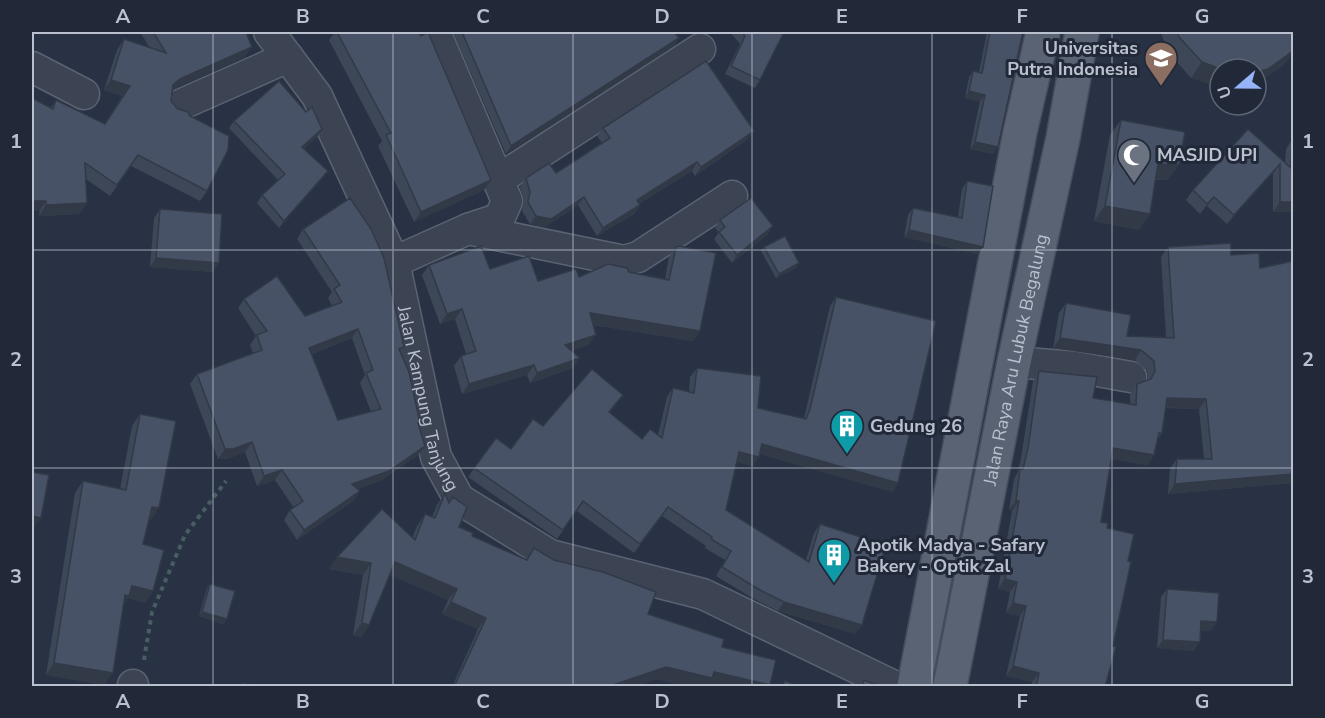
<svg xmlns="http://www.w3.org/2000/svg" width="1325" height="718" viewBox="0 0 1325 718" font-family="'Nunito Sans',sans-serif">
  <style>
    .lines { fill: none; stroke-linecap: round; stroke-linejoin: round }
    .street-casing { stroke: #5b6271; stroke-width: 33 }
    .primary-casing { stroke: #464d5d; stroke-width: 36 }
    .path { stroke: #485d61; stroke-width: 4; stroke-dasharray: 4.5 4.5; stroke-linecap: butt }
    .street { stroke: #3c4454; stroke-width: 30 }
    .primary { stroke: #5a6373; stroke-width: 33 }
    .wall { fill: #3d4758; fill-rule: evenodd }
    .shaded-wall { fill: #323947 }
    .building { fill: #475266; stroke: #323947; stroke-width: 1.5; fill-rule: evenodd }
    .grid { fill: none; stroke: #bac0cd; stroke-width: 1.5; stroke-opacity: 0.55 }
    .labels { text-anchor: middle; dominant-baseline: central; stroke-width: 6; stroke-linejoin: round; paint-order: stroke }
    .poi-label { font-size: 18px; font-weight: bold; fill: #bac0cd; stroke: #212939; text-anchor: start }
    .street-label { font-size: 18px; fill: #bac0cd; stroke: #212939 }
    .neatline { fill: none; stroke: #bac0cd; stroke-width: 2 }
    .grid-label { font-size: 20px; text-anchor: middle; font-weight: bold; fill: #bac0cd }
  </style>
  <rect width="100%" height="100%" fill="#283244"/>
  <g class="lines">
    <g class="street-casing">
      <g id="street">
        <path id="s1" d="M269,32L317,96L394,262L436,457L459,499L550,555L703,594L894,686"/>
        <polyline points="32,67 84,94"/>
        <polyline points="180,105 288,57"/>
        <polyline points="498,180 700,49"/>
        <polyline points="468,229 624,261 638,257 732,196"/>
        <polyline points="394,262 468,229 495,220 501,215 507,201 435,32"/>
        <polyline points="1014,362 1075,367 1131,377"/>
        <polyline points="133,686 133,685"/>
      </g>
    </g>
    <g class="primary-casing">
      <g id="primary">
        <polyline points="914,686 1020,132 1043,32"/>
        <path id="s2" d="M950,686L1014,362L1063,138L1082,32"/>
      </g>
    </g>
    <polyline class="path" points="144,660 152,612 185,535 226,481"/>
    <use href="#street" class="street"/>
    <use href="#primary" class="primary"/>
  </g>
  <g class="wall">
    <polygon points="140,32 246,32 245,57 172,90 171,101 207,191 200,201 131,166 110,196 86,179 80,214 39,216 51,108 56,100 105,124 122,96 104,90 117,50 124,39 150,48"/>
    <polygon points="335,32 419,32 484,190 414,222 378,146 382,141 329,40"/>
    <polygon points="453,32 674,32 679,38 674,46 506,154"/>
    <polygon points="730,32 784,32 760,80 755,88 725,74 740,44"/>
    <polygon points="987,32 1023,32 998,147 993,154 970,149 980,101 965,98 969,77 973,71 979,72"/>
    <polygon points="1161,32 1293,32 1285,64 1256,84 1256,69 1191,78 1168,52 1162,36"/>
    <polygon points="306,112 322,129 317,137 304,149 328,171 323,178 279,228 257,203 262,195 278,180 229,128 234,121"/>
    <polygon points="1121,120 1168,180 1156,180 1139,230 1094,221 1110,135"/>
    <polygon points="603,128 748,139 695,176 692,171 639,204 640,205 634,214 597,236 578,205 545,227 530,224 522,211 524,201 520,187 526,178 556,173 602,143 597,136"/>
    <polygon points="1292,140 1293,140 1293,483 1168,494 1170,468 1177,459 1204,459 1199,409 1166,408 1162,433 1158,439 1154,455 1147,465 1112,459 1101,522 1107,528 1128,561 1105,687 1031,687 1032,682 1006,676 1020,616 1006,613 1010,592 998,589 1012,511 1009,510 1014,479 1018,472 1021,458 1033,381 1039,371 1093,398 1130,404 1130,394 1137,384 1148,380 1147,371 1135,360 1053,348 1059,313 1066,303 1127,336 1166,337 1161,257 1168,247 1231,255 1260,268 1291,261 1291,212 1273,212 1273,173 1227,224 1207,206 1200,214 1186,200 1193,190 1285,163 1286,149"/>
    <polygon points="967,181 978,254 904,237 908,215 913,208 958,217 962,189"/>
    <polygon points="160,209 213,272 150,267 154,218"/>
    <polygon points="720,220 773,226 768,234 732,263 714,239 719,232 715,228"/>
    <path d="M303,229L400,352L418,425L425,446L418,455L382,480L358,489L360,491L353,501L297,540L284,520L290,510L294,508L275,480L257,486L245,452L227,459H218L190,384L197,374L253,353L250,345L256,336L238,308L244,299L305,316L332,306L328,298L332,292L297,239ZM352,338L365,375L360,383L371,412L338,420L312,354Z"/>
    <polygon points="676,247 693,341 593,325 589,345 572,350 573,368 530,383 527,375 462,394 454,366 461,356 466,354 455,319 440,324 422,275 429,265 490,269 538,281 629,272 665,279 669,257"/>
    <polygon points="764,247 799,263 796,268 776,278 761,251"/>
    <polygon points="836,297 898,483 892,492 760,454 753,466 736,462 726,510 806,560 814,533 820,524 855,634 778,611 754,599 716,576 725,560 705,548 706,546 662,516 634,553 577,511 557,539 468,477 496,438 511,449 543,426 617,404 610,412 642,439 658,435 667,397 673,388 689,392 690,377 697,368 758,408 804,418 830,306"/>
    <polygon points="140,414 151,520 149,519 143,544 153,591 145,603 128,598 123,605 104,685 46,675 75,493 83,481 120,489 132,426"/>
    <polygon points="445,493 459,527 472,536 526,559 534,548 648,614 722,647 770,685 769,687 718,687 708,684 706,687 689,687 657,679 634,687 452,687 478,629 442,614 448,600 390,575 369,625 361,637 353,635 363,575 329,569 412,538 417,526 425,514 432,517 437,505"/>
    <polygon points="210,584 227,619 223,624 199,616 207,588"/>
    <polygon points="1167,589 1211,631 1201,630 1194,651 1157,648 1161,597"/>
  </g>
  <g class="shaded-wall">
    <polygon points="679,38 674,46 506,154 511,146"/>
    <polygon points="252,47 245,57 172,90 173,85 180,79"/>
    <polygon points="1293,51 1293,52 1285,64 1256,84 1256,72"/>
    <polygon points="1202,62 1220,69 1220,88 1191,78"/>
    <polygon points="111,80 130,86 122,96 104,90"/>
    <polygon points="969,91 985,95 980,101 965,98"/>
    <polygon points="322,129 317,137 297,155 302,147"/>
    <polygon points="754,131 748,139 695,176 701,167"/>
    <polygon points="975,142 998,147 993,154 970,149"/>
    <polygon points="697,162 692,171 631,209 637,200"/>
    <polygon points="1158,164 1179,165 1168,180 1147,179"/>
    <polygon points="1280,164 1273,173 1227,224 1234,215"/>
    <polygon points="328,171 323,178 279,228 284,221"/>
    <polygon points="491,180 484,190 414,222 421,212"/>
    <polygon points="584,197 578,205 545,227 530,224 536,216"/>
    <polygon points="1214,197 1207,206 1200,214 1207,204"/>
    <polygon points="32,201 46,201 39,211 32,211"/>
    <polygon points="1280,202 1293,202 1293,208 1291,212 1273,212"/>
    <polygon points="87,203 80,214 39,216 46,205"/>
    <polygon points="640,205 634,214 597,236 603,228"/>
    <polygon points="1105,206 1150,214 1139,230 1094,221"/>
    <polygon points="773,226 768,234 732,263 737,255"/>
    <polygon points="909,230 983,247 978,254 904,237"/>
    <polygon points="156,258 219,263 213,272 150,267"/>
    <polygon points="799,263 796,268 776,278 779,274"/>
    <polygon points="462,309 455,319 440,324 447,314"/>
    <polygon points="590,313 700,331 693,341 583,323"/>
    <polygon points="358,329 352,338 303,357 309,348"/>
    <polygon points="596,335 589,345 558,355 565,345"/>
    <polygon points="1060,338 1141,350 1135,360 1053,348"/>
    <polygon points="580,358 573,368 530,383 537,373"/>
    <polygon points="534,365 527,375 462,394 469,384"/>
    <polygon points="1167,398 1206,399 1199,409 1161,407"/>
    <polygon points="252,442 245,452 227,459 218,459 225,449"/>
    <polygon points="762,444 898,483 892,492 756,453"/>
    <polygon points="425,446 418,455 382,480 345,494 352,484"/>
    <polygon points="1113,448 1154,455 1147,465 1107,458"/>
    <polygon points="739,452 759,457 753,466 732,461"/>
    <polygon points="282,470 275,480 257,486 264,476"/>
    <polygon points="1293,474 1293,483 1168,494 1175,484"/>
    <polygon points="360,491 353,501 297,540 304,530"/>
    <polygon points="1016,501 1019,501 1012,511 1009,510"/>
    <polygon points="152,507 159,508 151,520 144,518"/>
    <polygon points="32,516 41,518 33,529 32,529"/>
    <polygon points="337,557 371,563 363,575 329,569"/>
    <polygon points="395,562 457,589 448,600 387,574"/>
    <polygon points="1005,579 1017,582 1010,592 998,589"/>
    <polygon points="132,586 153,591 145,603 128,598 121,608 125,595"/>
    <polygon points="451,602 486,618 478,629 442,614"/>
    <polygon points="784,602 862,625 855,634 778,611"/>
    <polygon points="1013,603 1026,606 1020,616 1006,613"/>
    <polygon points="202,612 227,619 223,624 199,616"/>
    <polygon points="1201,621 1217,622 1211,631 1195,630"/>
    <polygon points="362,623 369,625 361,637 353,635"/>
    <polygon points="1163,640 1200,642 1194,651 1157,648"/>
    <polygon points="54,663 113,673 104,685 46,675"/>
    <polygon points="1013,666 1039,673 1032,682 1006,676"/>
    <polygon points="666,667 714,672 770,685 769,687 718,687 708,684 706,687 689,687 657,679 634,687 607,687"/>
  </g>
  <g class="building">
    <polygon points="153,32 246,32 252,47 180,79 173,85 171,101 178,109 188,112 190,116 229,136 228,150 207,191 138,155 117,185 85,163 87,203 46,205 46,201 32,201 32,98 53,109 56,100 105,124 130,86 111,80 124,39 166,53"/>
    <polygon points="337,32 419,32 421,36 428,32 491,180 421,212 386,135 391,133"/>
    <polygon points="462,32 674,32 679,38 511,146"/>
    <polygon points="742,32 784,32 760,80 731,66 745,36"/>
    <polygon points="990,32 1023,32 998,147 975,142 985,95 969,91 973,71 982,73"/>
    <polygon points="1177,32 1293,32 1293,51 1268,69 1256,72 1256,69 1221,69 1202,62 1179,37"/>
    <polygon points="706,61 754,131 701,167 697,162 637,200 640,205 603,228 584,197 551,219 536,216 528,202 530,192 526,178 549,163 556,173 610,138 603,128"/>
    <polygon points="279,81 306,112 312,107 322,129 302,147 328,171 284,221 262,195 285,174 234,121"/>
    <polygon points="1121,120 1185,132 1179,165 1158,164 1150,214 1105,206"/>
    <polygon points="1248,129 1291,168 1292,140 1293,140 1293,202 1280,202 1280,164 1234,215 1214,197 1207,204 1193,190"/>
    <polygon points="967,181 993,186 983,247 909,230 913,208 962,218"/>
    <path d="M350,198L371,229L384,258L404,347L399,349L409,372L420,423H418L425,446L389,471L352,484L360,491L304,530L290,510L303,501L282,470L264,476L252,442L233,449H225L197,374L262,350L257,335L267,331L244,299L277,276L305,316L342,302L334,289L340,285L303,229ZM358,329L373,370L366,373L381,409L338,420L309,348Z"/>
    <polygon points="751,198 773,226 737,255 719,232 725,227 720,220"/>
    <polygon points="160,209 222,214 219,263 156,258"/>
    <polygon points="785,236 799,263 779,274 764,247"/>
    <polygon points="1231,243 1231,255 1259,253 1260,268 1293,261 1293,474 1175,484 1177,459 1212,459 1206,399 1167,398 1162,433 1159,433 1154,455 1113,448 1101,522 1108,523 1107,528 1134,534 1128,561 1131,562 1113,646 1116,647 1105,687 1036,687 1039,673 1013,666 1026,606 1013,603 1017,582 1005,579 1019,501 1016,501 1020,469 1023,469 1028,448 1039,371 1097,377 1093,398 1136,405 1137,384 1151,379 1155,371 1154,361 1141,350 1060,338 1066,303 1131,315 1127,336 1174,338 1168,247"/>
    <polygon points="481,246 490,269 529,256 538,281 576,269 579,277 608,264 627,268 629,272 669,280 676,247 679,246 716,253 700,331 590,313 596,335 565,345 580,358 537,373 534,365 469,384 461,356 476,351 462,309 447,314 429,265"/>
    <polygon points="836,297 936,321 898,483 762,444 759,457 739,452 726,510 809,562 820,524 886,545 862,625 784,602 760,590 722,567 731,551 711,539 712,537 668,507 640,544 583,501 563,530 474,468 496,438 511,449 533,419 543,426 592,369 623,395 609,412 642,439 650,429 662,438 673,388 694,393 697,368 761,376 758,408 806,419 810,409"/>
    <polygon points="140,414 176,421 159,508 152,507 143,544 164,550 153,591 132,586 129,596 125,595 113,673 54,663 83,481 126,490"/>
    <polygon points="32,472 49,475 41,518 32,516"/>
    <polygon points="445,493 449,503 453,497 467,507 459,527 473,533 472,536 527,560 534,548 554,560 603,572 656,592 648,614 724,639 722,647 776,660 770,685 714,672 712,678 666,667 607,687 454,687 486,618 451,602 457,589 395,562 369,625 362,623 371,563 337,557 382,509 415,540 425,514 435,518"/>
    <polygon points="210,584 235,591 227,619 202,612"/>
    <polygon points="1167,589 1219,593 1217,622 1201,621 1200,642 1163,640"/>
    <polygon points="864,680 881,687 862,687"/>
    <polygon points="785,681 800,687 782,687"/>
    <polygon points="243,683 258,687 242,687"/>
  </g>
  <path class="grid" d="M213,32V686M393,32V686M573,32V686M752,32V686M932,32V686M1112,32V686M32,250H1294M32,468H1294"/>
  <defs>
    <g id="university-pin" transform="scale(1.725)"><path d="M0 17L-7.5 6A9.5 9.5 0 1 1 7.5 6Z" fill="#8d6e63" stroke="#212939"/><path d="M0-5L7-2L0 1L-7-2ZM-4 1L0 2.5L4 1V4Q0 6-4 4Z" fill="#fff"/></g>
    <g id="mosque-pin" transform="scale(1.725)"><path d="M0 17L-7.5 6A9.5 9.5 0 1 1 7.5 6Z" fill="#6b7280" stroke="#212939"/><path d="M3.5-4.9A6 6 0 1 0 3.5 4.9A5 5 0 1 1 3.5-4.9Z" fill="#fff"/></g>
    <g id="building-pin" transform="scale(1.725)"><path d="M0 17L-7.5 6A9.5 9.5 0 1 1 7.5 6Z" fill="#0f9aa8" stroke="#212939"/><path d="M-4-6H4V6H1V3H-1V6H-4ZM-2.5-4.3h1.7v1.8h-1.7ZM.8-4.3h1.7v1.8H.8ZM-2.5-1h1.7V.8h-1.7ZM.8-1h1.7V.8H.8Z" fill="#fff"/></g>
  </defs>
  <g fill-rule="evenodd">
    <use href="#university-pin" x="1161" y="58"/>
    <use href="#mosque-pin" x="1134" y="155"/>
    <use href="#building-pin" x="847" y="426"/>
    <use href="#building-pin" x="834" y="555"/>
  </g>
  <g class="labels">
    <g class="poi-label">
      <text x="1138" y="48" text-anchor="end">Universitas<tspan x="1138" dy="21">Putra Indonesia</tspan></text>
      <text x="1157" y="155">MASJID UPI</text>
      <text x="870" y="426">Gedung 26</text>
      <text x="857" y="545">Apotik Madya - Safary<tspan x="857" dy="21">Bakery - Optik Zal</tspan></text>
    </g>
    <g class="street-label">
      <text stroke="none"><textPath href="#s2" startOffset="333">Jalan Raya Aru Lubuk Begalung</textPath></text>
      <text stroke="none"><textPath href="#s1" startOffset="404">Jalan Kampung Tanjung</textPath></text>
    </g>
  </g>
  <rect width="1325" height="718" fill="none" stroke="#212939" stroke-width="66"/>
  <g transform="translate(1238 87) rotate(250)"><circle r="28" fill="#212939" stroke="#5e6574" stroke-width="1.5"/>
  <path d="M0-4.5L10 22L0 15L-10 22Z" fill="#94b3f8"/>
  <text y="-9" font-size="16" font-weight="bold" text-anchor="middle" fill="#bac0cd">U</text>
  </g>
  <rect x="33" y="33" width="1259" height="652" class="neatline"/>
  <g class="grid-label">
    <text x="123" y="23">A</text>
    <text x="303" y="23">B</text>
    <text x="483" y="23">C</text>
    <text x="662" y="23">D</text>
    <text x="842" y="23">E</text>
    <text x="1022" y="23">F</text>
    <text x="1202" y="23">G</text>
    <text x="16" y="148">1</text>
    <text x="1308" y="148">1</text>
    <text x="16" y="366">2</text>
    <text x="1308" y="366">2</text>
    <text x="16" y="583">3</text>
    <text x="1308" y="583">3</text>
    <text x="123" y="708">A</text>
    <text x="303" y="708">B</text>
    <text x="483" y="708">C</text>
    <text x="662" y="708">D</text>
    <text x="842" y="708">E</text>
    <text x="1022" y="708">F</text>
    <text x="1202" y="708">G</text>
  </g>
</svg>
